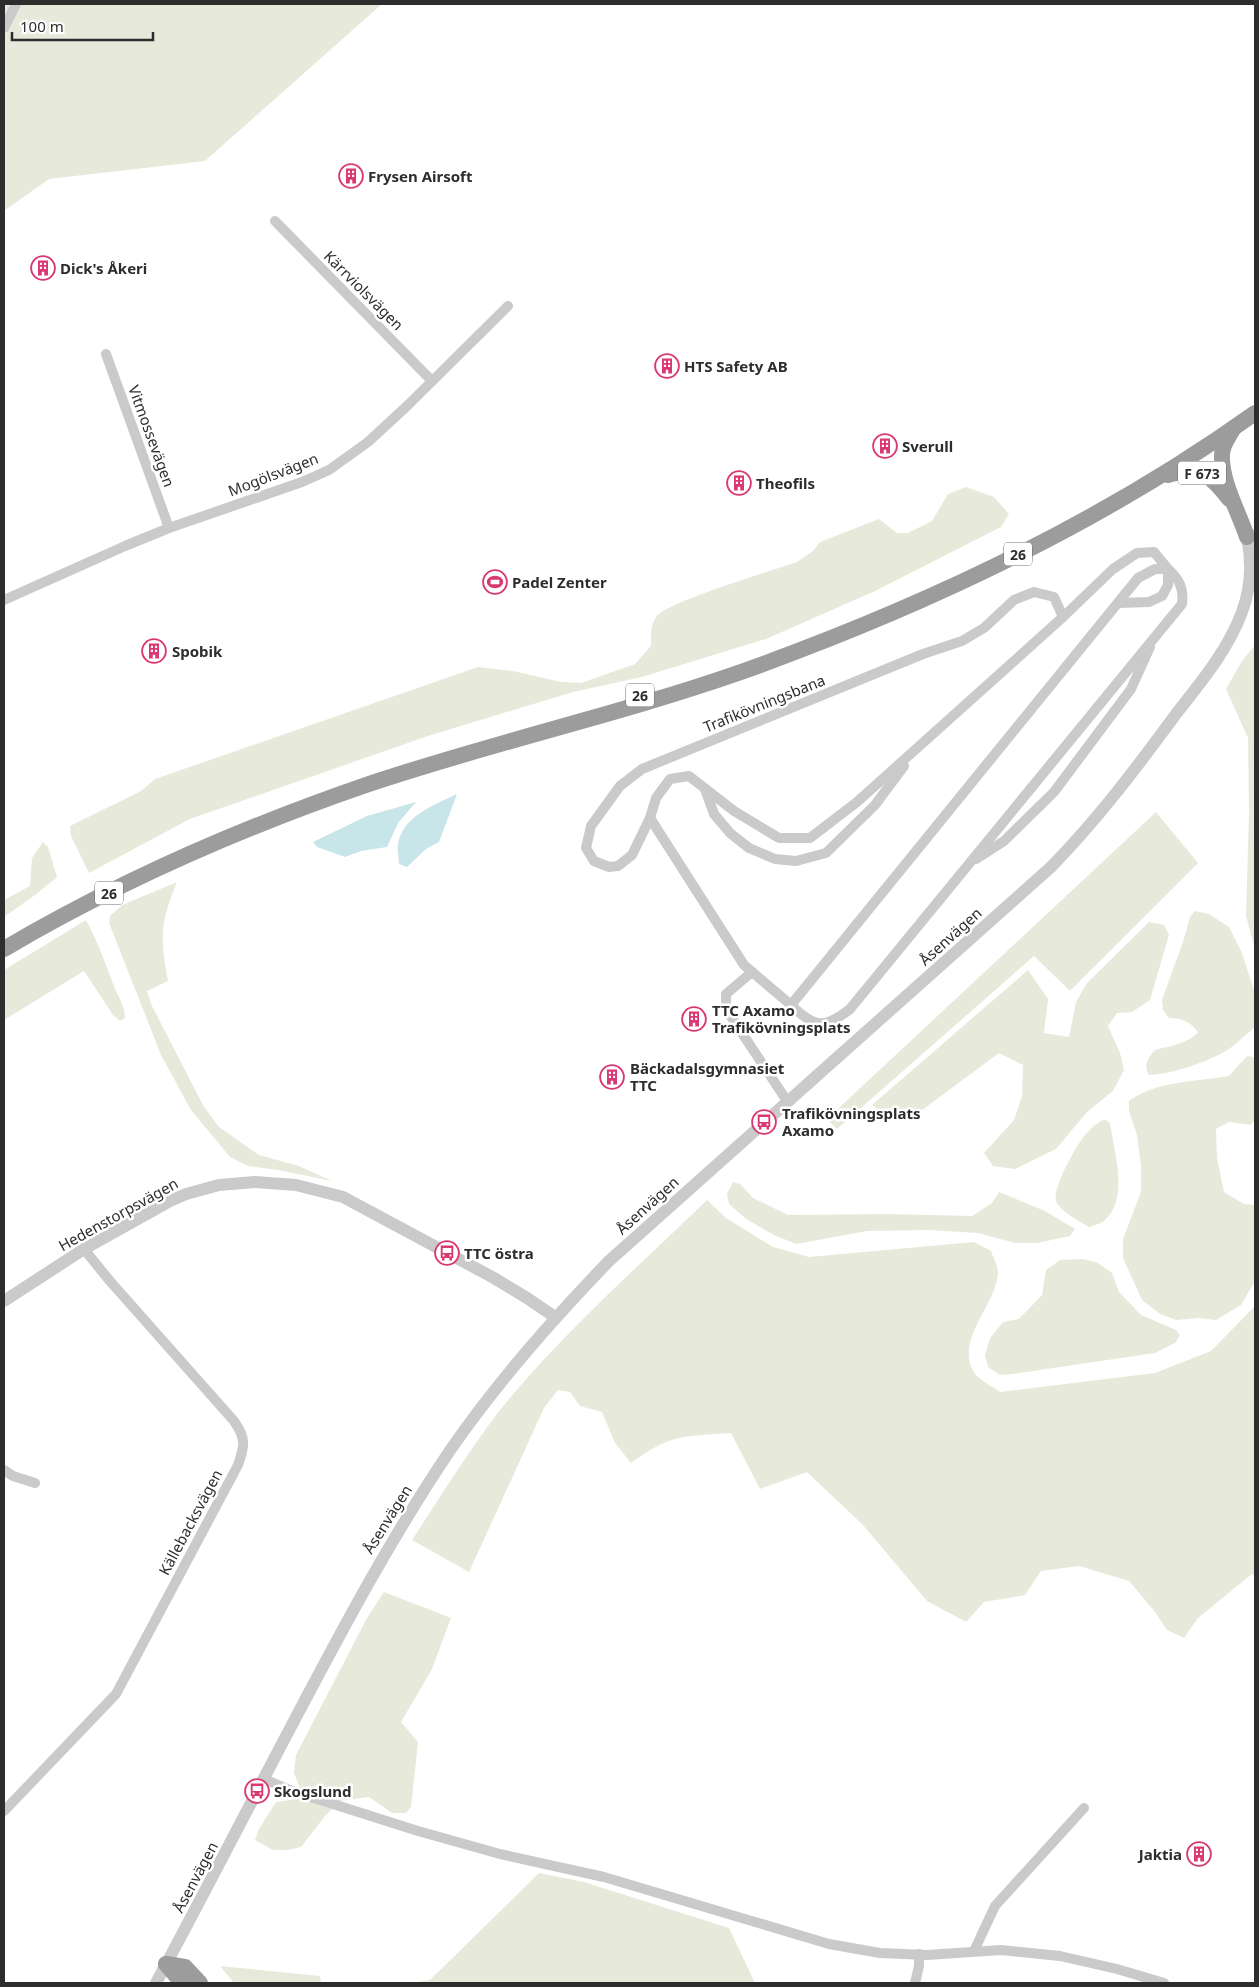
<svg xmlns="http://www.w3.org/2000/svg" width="1259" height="1987" viewBox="0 0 1259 1987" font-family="'Noto Sans',sans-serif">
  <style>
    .green { fill: #e7eadb }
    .water { fill: #c8e5e9 }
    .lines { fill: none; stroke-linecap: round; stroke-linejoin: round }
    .minor { stroke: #cacaca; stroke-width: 10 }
    .tertiary { stroke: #cacaca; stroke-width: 12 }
    .trunk { stroke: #9c9c9c; stroke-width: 16 }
    .labels { text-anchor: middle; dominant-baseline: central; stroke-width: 5; stroke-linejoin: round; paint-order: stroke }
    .shield { fill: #fff; stroke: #6c6c6c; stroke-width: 1 }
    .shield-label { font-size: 14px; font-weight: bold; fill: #2d2d2d }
    .poi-label { font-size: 15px; font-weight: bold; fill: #2d2d2d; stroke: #fff; text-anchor: start }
    .street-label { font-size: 15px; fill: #2d2d2d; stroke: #fff }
  </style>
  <rect width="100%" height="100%" fill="#fff"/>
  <g class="green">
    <polygon points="4,4 382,4 205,161 49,179 4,211"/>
    <path d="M966,487L994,497L1009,514L1001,527L875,591L766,639L642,677L573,692L428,736L190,819L89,873L71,836L70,826L141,791L155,779L478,667L513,671L561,682L581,683L635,664L651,646C651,636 650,625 657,616C667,602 774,570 797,562L813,551L820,542L879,519L897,533H908L932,521L948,494Z"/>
    <polygon points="1255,645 1255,949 1246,916 1249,812 1248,738 1226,689 1242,661"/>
    <polygon points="1156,812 1198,863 1070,991 1034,956 837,1129 827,1119"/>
    <polygon points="43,842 48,847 57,877 35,895 4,917 4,900 30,886 32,858"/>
    <path d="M177,882C160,924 160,936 168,981L147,991L152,1006L204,1107L219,1127L259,1155L299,1166L332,1181L278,1170L248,1166L230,1157L191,1110L161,1055L109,923L110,916L122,905Z"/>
    <path d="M1195,911L1209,914L1229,927L1242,953L1255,993V1027C1245,1035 1235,1046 1224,1052C1205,1063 1171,1074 1149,1075C1143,1065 1148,1058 1155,1050C1169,1046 1188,1044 1198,1032C1191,1022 1181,1018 1169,1018L1163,1010L1162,1000L1183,942L1190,917Z"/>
    <path d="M86,920C98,942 106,965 115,989C120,1000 125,1007 125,1018L120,1021L113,1015L84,971L4,1020V970Z"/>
    <polygon points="1149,922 1164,925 1169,935 1150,1000 1132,1012 1117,1013 1108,1026 1120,1053 1124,1070 1113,1091 1087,1112 1056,1149 1015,1169 993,1166 984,1153 1014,1120 1022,1096 1023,1065 999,1053 914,1116 886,1114 872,1105 1028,970 1048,999 1044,1033 1069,1037 1076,1002 1087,983"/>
    <path d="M1247,1056L1253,1057L1255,1062V1120L1250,1125L1229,1122L1216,1129L1217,1158L1224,1192L1244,1204L1255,1205V1281L1241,1305L1216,1320L1199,1318L1176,1320L1160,1314L1142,1300L1123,1258V1239L1141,1192V1166L1137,1135L1129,1111V1101C1158,1080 1196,1082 1229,1076Z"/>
    <path d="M1104,1119L1110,1123C1114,1153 1130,1198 1104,1221C1100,1224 1094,1225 1089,1227C1080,1222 1060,1211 1056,1201C1052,1188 1077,1144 1086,1134C1091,1128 1097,1123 1104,1119Z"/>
    <polygon points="733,1182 740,1184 753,1198 788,1215 887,1214 972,1216 992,1203 999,1192 1045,1211 1075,1229 1070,1236 1037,1243 1015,1243 978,1233 928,1230 867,1231 796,1244 774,1235 746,1219 729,1204 727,1194"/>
    <path d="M707,1200L726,1218L773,1247L809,1257L974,1242L991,1251C993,1257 998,1266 998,1273C996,1305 953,1342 975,1374C981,1381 993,1387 1000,1392L1155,1373L1211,1351L1255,1306V1577L1252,1574L1198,1618L1184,1638L1167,1630L1155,1612L1129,1581L1079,1566L1041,1571L1025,1595L984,1602L966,1622L927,1601L863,1525L807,1472L760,1489L731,1433C685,1436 670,1434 631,1463L615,1443L602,1412L580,1406L570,1392L558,1390L544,1408L469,1572L412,1540C445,1490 476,1438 514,1393C573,1324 642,1263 707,1200Z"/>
    <polygon points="1083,1259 1098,1263 1112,1273 1119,1292 1141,1315 1176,1330 1180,1335 1175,1343 1155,1353 1013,1374 1000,1375 988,1367 985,1355 990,1338 1003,1322 1019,1319 1042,1295 1046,1270 1060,1260"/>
    <polygon points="384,1592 451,1618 432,1669 401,1722 418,1742 411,1807 406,1813 392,1813 369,1797 340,1801 325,1816 301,1847 288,1850 273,1850 255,1840 259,1829 276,1802 290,1800 301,1791 294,1773 296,1755 367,1618"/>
    <polygon points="539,1873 584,1882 729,1928 755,1983 410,1983 430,1980"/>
    <polygon points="220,1966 320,1976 321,1983 234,1983"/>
  </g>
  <g class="water">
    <path d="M457,794L439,842L426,849L407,867L399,864C399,858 397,850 398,844C403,816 434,805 457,794Z"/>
    <polygon points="416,802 398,823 387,847 361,851 345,857 317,847 313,842 367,816"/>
  </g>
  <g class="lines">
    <g class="minor">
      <polyline points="4,28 16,4"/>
      <polyline points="275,221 432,381"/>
      <polyline points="106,354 169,528"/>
      <path d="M1155,569H1168C1179,579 1184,588 1182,604L850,1009C824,1030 814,1027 791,1005L1138,578Z"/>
      <polyline points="4,600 125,546 169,528 302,482 329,470 368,442 407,406 508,306"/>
      <polyline points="1063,617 1054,597 1034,592 1014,600 984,628 962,641 923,654 642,769 620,786 591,826 586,848 594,861 609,867 618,866 632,855 650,818 656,798 670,779 689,776 734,811 779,838 810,838 857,802 1063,617 1113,569 1137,553 1154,552 1168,569 1168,585 1162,596 1149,602 1119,603"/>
      <polyline points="705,789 714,814 730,833 749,848 775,859 796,861 826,853 875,805 904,766"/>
      <polyline points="650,818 744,965 791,1005"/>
      <polyline points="976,859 1004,841 1054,792 1131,689 1150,647"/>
      <polyline points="752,972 726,994 726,1009 787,1101"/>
      <polyline points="4,1470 13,1476 35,1483"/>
      <polyline points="264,1779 292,1791 418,1831 500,1854 604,1877 829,1944 880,1953 927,1955 1001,1950 1060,1956 1117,1969 1164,1983"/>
      <path d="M4,1811L116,1694L238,1465C245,1445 246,1438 234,1421L109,1280L84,1249"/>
      <polyline points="974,1951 995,1906 1084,1808"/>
      <polyline points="915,1983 919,1966 919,1954"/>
    </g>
    <g class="tertiary">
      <polyline points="4,1301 84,1249 170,1201 186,1194 219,1185 255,1182 296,1185 343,1197 494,1278 527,1298 555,1317"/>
      <path d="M156,1983C203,1896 248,1808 294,1721C343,1628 392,1536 451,1449C498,1381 552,1320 609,1261L1051,867C1098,819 1137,767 1176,714C1201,682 1228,650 1242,612C1251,588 1252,562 1247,537L1255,535"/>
    </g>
    <g class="trunk">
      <path d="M1233,429C1228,438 1221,447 1222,458C1222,483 1239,513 1247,537"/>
      <path d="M1168,475C1200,466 1210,474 1229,499"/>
      <path d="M4,949C118,882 241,828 366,785C490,743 618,715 741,672C920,608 1100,524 1255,413"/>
      <polyline points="166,1964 185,1967 200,1983"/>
      <polyline points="166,1964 178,1978 190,1983"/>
    </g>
  </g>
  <defs>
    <g id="building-ring" transform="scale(1.25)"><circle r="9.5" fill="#fff" stroke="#da3873" stroke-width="1.5"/><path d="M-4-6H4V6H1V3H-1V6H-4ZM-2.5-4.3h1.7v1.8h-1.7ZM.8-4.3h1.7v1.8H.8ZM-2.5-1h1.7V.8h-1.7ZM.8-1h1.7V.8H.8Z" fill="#da3873"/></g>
    <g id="stadium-ring" transform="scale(1.25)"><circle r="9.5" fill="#fff" stroke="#da3873" stroke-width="1.5"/><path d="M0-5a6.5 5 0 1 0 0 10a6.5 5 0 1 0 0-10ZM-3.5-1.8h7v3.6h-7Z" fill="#da3873"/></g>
    <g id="bus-ring" transform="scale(1.25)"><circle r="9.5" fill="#fff" stroke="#da3873" stroke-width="1.5"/><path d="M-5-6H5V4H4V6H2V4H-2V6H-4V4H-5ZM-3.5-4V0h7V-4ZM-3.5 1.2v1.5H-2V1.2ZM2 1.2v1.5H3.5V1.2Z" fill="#da3873"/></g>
  </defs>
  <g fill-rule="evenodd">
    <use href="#building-ring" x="351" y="176"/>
    <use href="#building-ring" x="43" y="268"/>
    <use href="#building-ring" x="667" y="366"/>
    <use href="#building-ring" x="885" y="446"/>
    <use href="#building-ring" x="739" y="483"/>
    <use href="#stadium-ring" x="495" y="582"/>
    <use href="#building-ring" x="154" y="651"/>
    <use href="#building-ring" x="694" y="1019"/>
    <use href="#building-ring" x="612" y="1077"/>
    <use href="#bus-ring" x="764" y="1122"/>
    <use href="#bus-ring" x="447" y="1253"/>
    <use href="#bus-ring" x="257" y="1791"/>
    <use href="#building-ring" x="1199" y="1854"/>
  </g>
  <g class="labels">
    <g class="shield">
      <rect x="1178" y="461.5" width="48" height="23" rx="4"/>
      <rect x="1004" y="542.5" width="28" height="23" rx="4"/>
      <rect x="626" y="683.5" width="28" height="23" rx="4"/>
      <rect x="95" y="881.5" width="28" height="23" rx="4"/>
    </g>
    <g class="shield-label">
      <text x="1202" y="473">F 673</text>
      <text x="1018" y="554">26</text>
      <text x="640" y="695">26</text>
      <text x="109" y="893">26</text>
    </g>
    <g class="poi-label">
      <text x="368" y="176">Frysen Airsoft</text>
      <text x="60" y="268">Dick's Åkeri</text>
      <text x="684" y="366">HTS Safety AB</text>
      <text x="902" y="446">Sverull</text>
      <text x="756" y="483">Theofils</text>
      <text x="512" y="582">Padel Zenter</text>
      <text x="172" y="651">Spobik</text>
      <text x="712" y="1010">TTC Axamo<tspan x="712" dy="17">Trafikövningsplats</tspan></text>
      <text x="630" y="1068">Bäckadalsgymnasiet<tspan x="630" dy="17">TTC</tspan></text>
      <text x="782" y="1113">Trafikövningsplats<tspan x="782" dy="17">Axamo</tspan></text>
      <text x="464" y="1253">TTC östra</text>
      <text x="274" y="1791">Skogslund</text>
      <text x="1182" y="1854" text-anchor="end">Jaktia</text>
    </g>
    <g class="street-label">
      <text transform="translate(364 290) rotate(45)">Kärrviolsvägen</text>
      <text transform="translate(152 436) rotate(70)">Vitmossevägen</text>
      <text transform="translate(273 474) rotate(-21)">Mogölsvägen</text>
      <text transform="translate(764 703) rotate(-22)">Trafikövningsbana</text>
      <text transform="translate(950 936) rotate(-42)">Åsenvägen</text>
      <text transform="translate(647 1205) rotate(-42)">Åsenvägen</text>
      <text transform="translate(118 1214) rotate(-29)">Hedenstorpsvägen</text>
      <text transform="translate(387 1519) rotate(-58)">Åsenvägen</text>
      <text transform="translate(190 1522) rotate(-62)">Källebacksvägen</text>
      <text transform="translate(195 1877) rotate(-62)">Åsenvägen</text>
    </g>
  </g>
  <rect width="1259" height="1987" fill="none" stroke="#2d2d2d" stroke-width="10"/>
  <path d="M12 32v8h141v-8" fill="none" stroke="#2d2d2d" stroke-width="2.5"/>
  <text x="20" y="32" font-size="15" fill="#2d2d2d" stroke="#ffffff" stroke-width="4" paint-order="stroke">100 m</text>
</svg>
